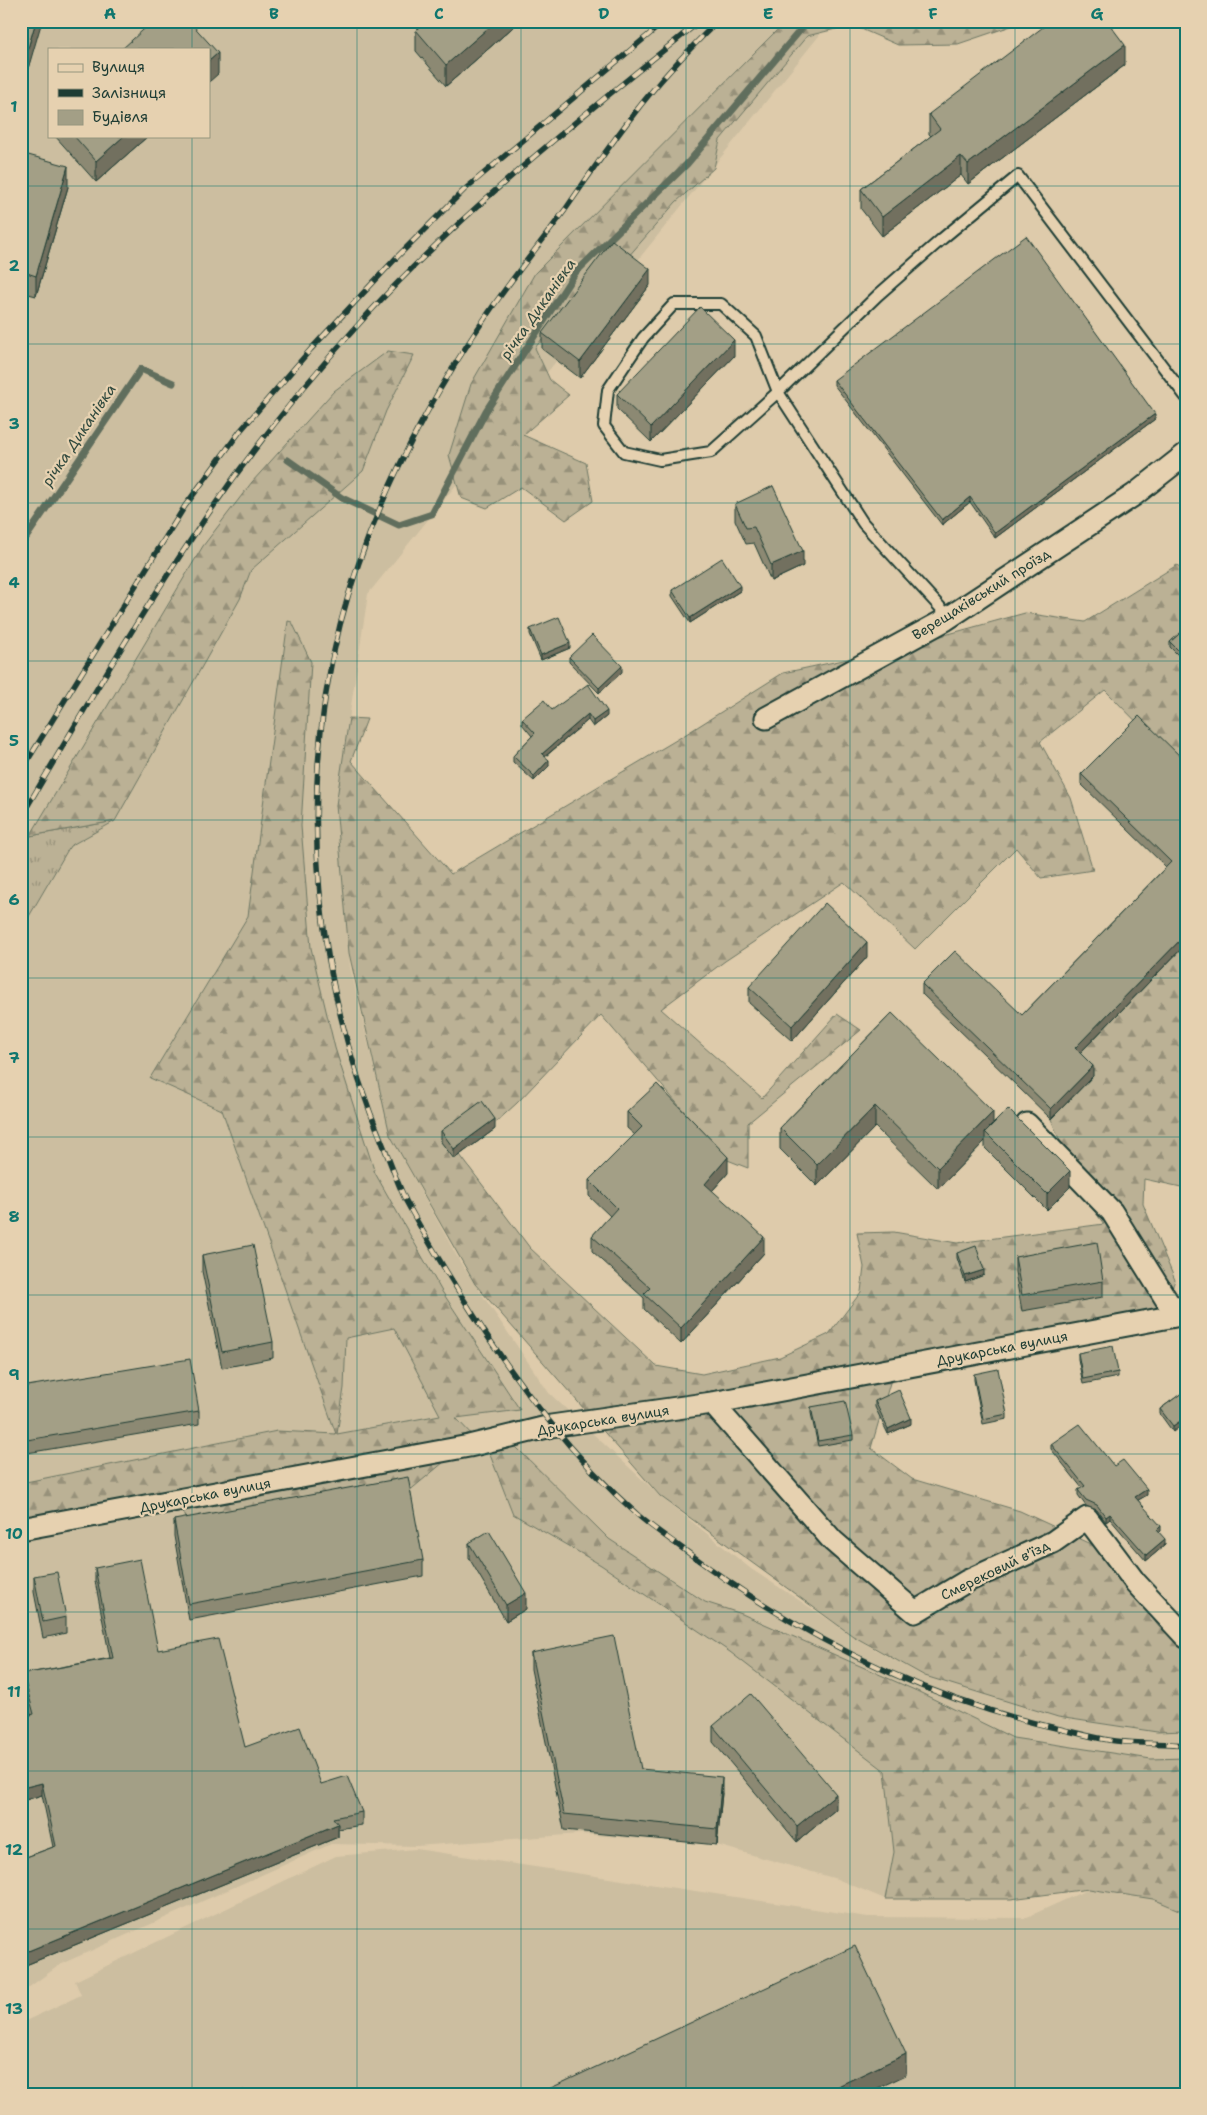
<svg xmlns="http://www.w3.org/2000/svg" width="1207" height="2115" viewBox="0 0 1207 2115" font-family="'Shantell Sans',sans-serif">
  <style>
    .built { fill: #ccbea0; fill-rule: evenodd }
    .grass { fill: url(#grass-tufts); stroke: #6d7764 }
    .forest { fill: url(#forest-firs); stroke: #6d7764; fill-rule: evenodd }
    .lines { fill: none; stroke-linecap: round; stroke-linejoin: round }
    .stream { stroke: #616e5d; stroke-width: 7 }
    .service-casing { stroke: #1f3d34; stroke-width: 14 }
    .minor-casing { stroke: #1f3d34; stroke-width: 25 }
    .service { stroke: #e6d1b0; stroke-width: 10 }
    .minor { stroke: #e6d1b0; stroke-width: 21 }
    .rail-casing { stroke: #1f3d34; stroke-width: 5.5 }
    .rail { stroke: #e6d1b0; stroke-width: 4; stroke-dasharray: 11; stroke-linecap: butt }
    .wall { fill: #8c8973; stroke: #1f3d34 }
    .shaded-wall { fill: #726f5e; stroke: #1f3d34 }
    .building { fill: #a39f86; stroke: #1f3d34 }
    .grid { fill: none; stroke: #0f766e; stroke-width: 1; stroke-opacity: 0.55 }
    .labels { text-anchor: middle; dominant-baseline: central; stroke-width: 4.5; stroke-linejoin: round; paint-order: stroke }
    .street-label { font-size: 14px; fill: #1f3d34; stroke: #e6d1b0 }
    .water-label { font-size: 15px; font-style: italic; fill: #30493e; stroke: #e6d1b0 }
    .neatline { fill: none; stroke: #0f766e; stroke-width: 2 }
    .grid-label { font-size: 16px; text-anchor: middle; font-weight: bold; fill: #0f766e }
  </style>
  <defs>
    <pattern id="grass-tufts" width="24" height="20" patternUnits="userSpaceOnUse" patternTransform="scale(1.25)"><rect width="24" height="20" fill="#bbb195"/><path d="M3 7l-1-3M5 7V3M7 7l1-3M15 17l-1-3M17 17v-4M19 17l1-3" fill="none" stroke="#97917a"/></pattern>
    <pattern id="forest-firs" width="22" height="20" patternUnits="userSpaceOnUse" patternTransform="scale(1.25)"><rect width="22" height="20" fill="#bbb195"/><path d="M5 1l3.5 6h-7zM16 11l3.5 6h-7z" fill="#97917a"/></pattern>
  </defs>
  <rect width="100%" height="100%" fill="#decbab"/>
  <filter id="ink" filterUnits="userSpaceOnUse"><feTurbulence type="fractalNoise" baseFrequency=".02" numOctaves="2"/><feDisplacementMap in="SourceGraphic" scale="10" xChannelSelector="R" yChannelSelector="G"/><feConvolveMatrix kernelMatrix="1 2 1 2 8 2 1 2 1" color-interpolation-filters="sRGB"/></filter>
  <g filter="url(#ink)">
    <g class="built">
      <path d="M21,21H831L368,594L336,805L350,966L390,1135L460,1262L549,1393L660,1496L751,1569L874,1649L925,1676L1058,1717L1157,1732H1186V1870L1080,1879L1011,1899H885L837,1879L717,1845L580,1834L416,1846L331,1844L61,1964L21,1993ZM49,49H209V136H49Z"/>
      <polygon points="416,1849 868,1917 1025,1918 1089,1889 1151,1898 1186,1872 1186,2094 21,2094 21,2023 81,1995 75,1981 336,1856"/>
    </g>
    <polygon class="grass" points="115,821 70,846 21,930 21,850 30,836"/>
    <g class="forest">
      <polygon points="786,21 1026,21 958,44 898,45 852,25 807,36 720,140 714,168 676,202 627,258 609,252 535,348 550,380 569,395 523,435 586,463 593,501 566,520 521,487 487,508 461,498 449,455 471,384 535,273"/>
      <polygon points="388,351 414,355 386,411 363,471 251,570 240,599 115,821 30,836 203,546 252,482 334,391"/>
      <polygon points="1177,565 1186,572 1186,772 1105,690 1040,742 1071,798 1093,870 1041,878 1016,848 915,949 844,882 725,961 661,1009 762,1098 837,1014 861,1030 748,1123 748,1168 725,1159 601,1015 517,1103 460,1155 530,1248 656,1366 702,1374 780,1357 829,1334 861,1292 864,1267 857,1233 894,1232 957,1243 1104,1224 1081,1193 1051,1119 1075,1058 1186,944 1186,1188 1144,1179 1143,1204 1175,1280 1161,1318 894,1369 871,1448 912,1479 1020,1511 1100,1548 1159,1627 1186,1649 1186,1731 1157,1732 1058,1717 925,1676 853,1636 660,1496 475,1284 390,1135 349,953 336,805 349,718 367,719 351,761 451,874 683,736 783,673 890,650 1025,613 1085,622"/>
      <path d="M288,621L292,622L311,662L301,826L311,948L335,1048L375,1173L441,1290L520,1410L456,1418L474,1437L408,1492L193,1532L174,1493L21,1519V1483L277,1431L336,1434L222,1110L150,1078L248,916ZM394,1328L440,1415L337,1434L344,1388L346,1338Z"/>
      <polygon points="485,1442 511,1442 609,1539 705,1602 742,1614 917,1691 1013,1738 1151,1759 1186,1758 1186,1913 1153,1899 1089,1889 1011,1899 885,1899 894,1852 885,1771 730,1652 601,1565 513,1514"/>
    </g>
    <g class="lines">
      <g class="stream">
        <polyline points="1178,21 1186,31"/>
        <polyline points="288,460 342,498 399,525 432,514 486,411 575,273 687,164 808,21"/>
        <polyline points="21,545 141,369 173,383"/>
      </g>
      <g class="service-casing">
        <polyline id="service" points="949,617 863,523 778,392 756,336 721,304 674,304 643,338 608,390 604,426 624,452 660,460 711,452 778,392 878,295 943,238 1018,176 1186,397"/>
      </g>
      <g class="minor-casing">
        <g id="minor">
          <polyline points="766,718 945,620 1134,495 1186,454"/>
          <polyline points="1027,1124 1112,1212 1169,1304 1186,1312"/>
          <polyline points="712,1403 833,1541 915,1612 967,1581 1053,1542 1087,1518 1135,1582 1186,1637"/>
          <polyline points="21,1529 469,1446 551,1426 712,1403 1186,1314"/>
        </g>
      </g>
      <use href="#service" class="service"/>
      <use href="#minor" class="minor"/>
      <g class="rail-casing">
        <g id="rail">
          <path d="M718,21C688,50 658,82 633,115C609,146 587,178 565,210C540,244 513,277 489,312C424,407 369,513 340,625C296,798 315,984 384,1147C391,1165 398,1184 406,1201C426,1238 448,1275 471,1311C519,1386 572,1457 639,1516C654,1529 670,1539 686,1551C797,1634 923,1699 1060,1729C1078,1733 1097,1739 1116,1741C1139,1744 1163,1743 1186,1745"/>
          <polyline points="21,771 185,506 241,430 311,349 397,257 464,190 665,21"/>
          <path d="M21,817C76,724 130,630 190,541C242,462 302,386 366,316C467,206 585,114 700,21"/>
        </g>
      </g>
      <use href="#rail" class="rail"/>
    </g>
    <g class="wall">
      <polygon points="426,21 520,21 446,86 416,51 416,30"/>
      <polygon points="1125,65 968,184 961,175 882,236 861,209 861,189 931,136 929,134 929,114"/>
      <polygon points="55,136 148,136 96,182"/>
      <polygon points="21,153 68,187 36,296 21,292"/>
      <polygon points="650,285 580,378 542,349 542,333"/>
      <polygon points="734,356 651,442 617,409 617,394"/>
      <polygon points="834,380 1155,419 995,538 970,502 942,525 834,385"/>
      <polygon points="735,504 803,566 771,581 754,543 746,544 735,520"/>
      <polygon points="672,590 740,591 690,623 672,596"/>
      <polygon points="1186,628 1186,663 1170,647 1170,642"/>
      <polygon points="530,629 570,648 541,660 530,634"/>
      <polygon points="569,657 622,672 599,693 569,662"/>
      <polygon points="552,710 607,716 593,727 588,720 545,757 549,766 534,781 513,762 513,756 532,736 522,724 522,719"/>
      <polygon points="1186,762 1186,944 1080,1053 1093,1076 1051,1119 922,994 922,984 1022,1015 1166,867 1081,784 1081,774"/>
      <polygon points="867,957 792,1041 749,1003 749,987"/>
      <polygon points="892,1013 993,1124 1070,1187 1047,1210 985,1148 985,1141 938,1189 875,1127 817,1186 780,1149 780,1128"/>
      <polygon points="627,1112 728,1173 712,1191 764,1253 681,1344 644,1309 644,1298 592,1251 592,1236 610,1216 589,1196 589,1180 635,1135 627,1128"/>
      <polygon points="495,1129 454,1159 441,1142 441,1131"/>
      <polygon points="957,1253 984,1275 965,1282 957,1258"/>
      <polygon points="202,1255 273,1342 273,1358 222,1368 202,1271"/>
      <polygon points="1015,1257 1103,1281 1103,1297 1022,1311 1015,1272"/>
      <polygon points="1078,1353 1118,1372 1118,1377 1083,1384 1078,1359"/>
      <polygon points="974,1374 1007,1414 1007,1419 983,1424 974,1380"/>
      <polygon points="21,1387 199,1411 199,1424 21,1454"/>
      <polygon points="1186,1390 1173,1432 1160,1414 1160,1409"/>
      <polygon points="875,1401 911,1424 888,1434 875,1407"/>
      <polygon points="811,1407 853,1435 853,1440 818,1446 811,1413"/>
      <polygon points="1051,1444 1114,1466 1147,1495 1138,1500 1161,1531 1159,1533 1165,1545 1146,1561 1110,1519 1106,1522 1097,1510 1086,1506 1078,1495 1078,1490 1082,1488 1051,1449"/>
      <polygon points="174,1520 423,1560 423,1576 189,1620 174,1536"/>
      <polygon points="469,1543 526,1609 506,1621 469,1558"/>
      <polygon points="95,1568 158,1650 245,1747 321,1784 362,1812 362,1825 338,1829 338,1837 21,1967 21,1859 53,1847 42,1795 22,1801 21,1798 21,1718 31,1715 23,1687 23,1674 110,1658 95,1581"/>
      <polygon points="34,1576 66,1617 66,1633 43,1638 34,1592"/>
      <polygon points="531,1653 641,1769 722,1793 717,1845 564,1830 531,1669"/>
      <polygon points="713,1726 836,1809 797,1842 713,1742"/>
    </g>
    <g class="shaded-wall">
      <polygon points="36,21 42,21 21,93 21,72"/>
      <polygon points="496,21 520,21 446,86 446,65"/>
      <polygon points="1125,45 1125,65 968,184 968,164"/>
      <polygon points="218,53 218,74 209,82 209,61"/>
      <polygon points="124,136 148,136 96,182 96,161"/>
      <polygon points="961,156 961,175 882,236 882,217"/>
      <polygon points="68,166 68,187 36,296 36,276"/>
      <polygon points="650,269 650,285 580,378 580,362"/>
      <polygon points="734,340 734,356 651,442 651,427"/>
      <polygon points="1155,414 1155,419 995,538 995,533"/>
      <polygon points="970,497 970,502 942,525 942,520"/>
      <polygon points="803,551 803,566 771,581 771,565"/>
      <polygon points="740,586 740,591 690,623 690,618"/>
      <polygon points="570,643 570,648 541,660 541,655"/>
      <polygon points="622,666 622,672 599,693 599,688"/>
      <polygon points="607,711 607,716 593,727 593,721"/>
      <polygon points="588,714 588,720 542,759 542,754"/>
      <polygon points="549,760 549,766 534,781 534,776"/>
      <polygon points="1186,840 1186,850 1181,845"/>
      <polygon points="1186,934 1186,944 1075,1058 1075,1048"/>
      <polygon points="867,942 867,957 792,1041 792,1026"/>
      <polygon points="1093,1066 1093,1076 1051,1119 1051,1109"/>
      <polygon points="875,1106 875,1127 817,1186 817,1165"/>
      <polygon points="993,1112 993,1133 985,1132 985,1141 938,1189 938,1168"/>
      <polygon points="495,1119 495,1129 454,1159 454,1149"/>
      <polygon points="728,1157 728,1173 705,1199 705,1184"/>
      <polygon points="1070,1171 1070,1187 1047,1210 1047,1194"/>
      <polygon points="764,1237 764,1253 681,1344 681,1328"/>
      <polygon points="984,1270 984,1275 965,1282 965,1276"/>
      <polygon points="1186,1417 1186,1422 1173,1432 1173,1426"/>
      <polygon points="911,1418 911,1424 888,1434 888,1429"/>
      <polygon points="1147,1489 1147,1495 1135,1502 1135,1497"/>
      <polygon points="1110,1514 1110,1519 1106,1522 1106,1517"/>
      <polygon points="1161,1526 1161,1531 1157,1535 1157,1530"/>
      <polygon points="1165,1539 1165,1545 1146,1561 1146,1555"/>
      <polygon points="526,1593 526,1609 506,1621 506,1605"/>
      <polygon points="722,1777 722,1793 717,1845 717,1829"/>
      <polygon points="42,1783 42,1795 22,1801 22,1788"/>
      <polygon points="836,1794 836,1809 797,1842 797,1826"/>
      <polygon points="338,1824 338,1837 21,1967 21,1954"/>
      <polygon points="906,2054 906,2075 865,2094 821,2094"/>
    </g>
    <g class="building">
      <polygon points="21,21 36,21 21,72"/>
      <polygon points="153,21 189,21 218,53 209,61 209,49 122,49"/>
      <polygon points="426,21 496,21 446,65 416,30"/>
      <polygon points="1051,21 1107,21 1125,45 968,164 961,156 882,217 861,189 940,129 929,114"/>
      <polygon points="74,136 124,136 96,161"/>
      <polygon points="21,153 68,166 36,276 21,271"/>
      <polygon points="1026,236 1155,414 995,533 970,497 942,520 834,380"/>
      <polygon points="612,240 650,269 580,362 542,333"/>
      <polygon points="700,307 734,340 651,427 617,394"/>
      <polygon points="773,486 803,551 771,565 754,527 746,528 735,504"/>
      <polygon points="722,558 740,586 690,618 672,590"/>
      <polygon points="559,617 570,643 541,655 530,629"/>
      <polygon points="1186,628 1186,658 1170,642"/>
      <polygon points="592,635 622,666 599,688 569,657"/>
      <polygon points="588,684 607,711 593,721 588,714 542,754 549,760 534,776 513,756 535,733 522,719 544,700 552,710"/>
      <polygon points="1139,716 1186,762 1186,840 1181,845 1186,850 1186,934 1075,1048 1093,1066 1051,1109 922,984 955,951 1022,1015 1171,862 1081,774"/>
      <polygon points="825,903 867,942 792,1026 749,987"/>
      <polygon points="892,1013 993,1112 938,1168 875,1106 817,1165 780,1128"/>
      <polygon points="657,1084 728,1157 705,1184 764,1237 681,1328 644,1294 650,1288 592,1236 617,1208 589,1180 642,1127 627,1112"/>
      <polygon points="482,1101 495,1119 454,1149 441,1131"/>
      <polygon points="1008,1109 1070,1171 1047,1194 985,1132"/>
      <polygon points="1097,1242 1103,1281 1022,1295 1015,1257"/>
      <polygon points="253,1245 273,1342 222,1352 202,1255"/>
      <polygon points="976,1246 984,1270 965,1276 957,1253"/>
      <polygon points="1113,1346 1118,1372 1083,1379 1078,1353"/>
      <polygon points="190,1359 199,1411 21,1441 21,1387"/>
      <polygon points="998,1369 1007,1414 983,1419 974,1374"/>
      <polygon points="899,1390 911,1418 888,1429 875,1401"/>
      <polygon points="1186,1390 1186,1417 1173,1426 1160,1409"/>
      <polygon points="845,1401 853,1435 818,1441 811,1407"/>
      <polygon points="1080,1424 1114,1466 1123,1460 1147,1489 1135,1497 1161,1526 1157,1530 1165,1539 1146,1555 1110,1514 1106,1517 1097,1505 1086,1500 1078,1490 1085,1486 1051,1444"/>
      <polygon points="408,1477 423,1560 189,1604 174,1520"/>
      <polygon points="489,1531 526,1593 506,1605 469,1543"/>
      <polygon points="140,1559 158,1650 218,1639 245,1747 300,1727 321,1784 347,1776 362,1812 333,1818 338,1824 21,1954 21,1859 56,1846 42,1783 22,1788 21,1785 21,1718 34,1714 23,1674 113,1658 95,1568"/>
      <polygon points="57,1572 66,1617 43,1622 34,1576"/>
      <polygon points="614,1636 641,1769 722,1777 717,1829 564,1814 531,1653"/>
      <polygon points="751,1694 836,1794 797,1826 713,1726"/>
      <polygon points="855,1946 906,2054 821,2094 538,2094"/>
      <polygon points="244,2090 246,2094 237,2094"/>
    </g>
  </g>
  <path class="grid" d="M192,21V49M357,21V2094M521,21V2094M686,21V2094M850,21V2094M1015,21V2094M192,136V2094M21,186H1186M21,344H1186M21,503H1186M21,661H1186M21,820H1186M21,978H1186M21,1137H1186M21,1295H1186M21,1454H1186M21,1612H1186M21,1771H1186M21,1929H1186"/>
  <g class="labels">
    <g class="street-label">
      <text transform="translate(981 594) rotate(-32)">Верещаківський проїзд</text>
      <text transform="translate(1002 1348) rotate(-11)">Друкарська вулиця</text>
      <text transform="translate(603 1420) rotate(-9)">Друкарська вулиця</text>
      <text transform="translate(205 1495) rotate(-11)">Друкарська вулиця</text>
      <text transform="translate(995 1570) rotate(-26)">Смерековий в'їзд</text>
    </g>
    <g class="water-label">
      <text transform="translate(538 309) rotate(-55)">річка Диканівка</text>
      <text transform="translate(79 435) rotate(-56)">річка Диканівка</text>
    </g>
  </g>
  <rect width="1207" height="2115" fill="none" stroke="#e6d1b0" stroke-width="55"/>
  <rect x="48" y="48" width="162" height="90" fill="#e6d1b0" stroke="#96967e"/>
  <rect x="58" y="64" width="25" height="8" fill="#e6d1b0" stroke="#96967e"/>
  <text x="92" y="72" font-size="15" fill="#1f3d34">Вулиця</text>
  <rect x="58" y="89" width="25" height="8" fill="#1f3d34" stroke="#96967e"/>
  <text x="92" y="98" font-size="15" fill="#1f3d34">Залізниця</text>
  <rect x="58" y="110" width="25" height="15" fill="#a39f86" stroke="#96967e"/>
  <text x="92" y="122" font-size="15" fill="#1f3d34">Будівля</text>
  <rect x="28" y="28" width="1152" height="2060" class="neatline"/>
  <g class="grid-label">
    <text x="110" y="19">A</text>
    <text x="274" y="19">B</text>
    <text x="439" y="19">C</text>
    <text x="604" y="19">D</text>
    <text x="768" y="19">E</text>
    <text x="933" y="19">F</text>
    <text x="1097" y="19">G</text>
    <text x="14" y="112">1</text>
    <text x="14" y="271">2</text>
    <text x="14" y="429">3</text>
    <text x="14" y="588">4</text>
    <text x="14" y="746">5</text>
    <text x="14" y="905">6</text>
    <text x="14" y="1063">7</text>
    <text x="14" y="1222">8</text>
    <text x="14" y="1380">9</text>
    <text x="14" y="1539">10</text>
    <text x="14" y="1697">11</text>
    <text x="14" y="1855">12</text>
    <text x="14" y="2014">13</text>
  </g>
</svg>
